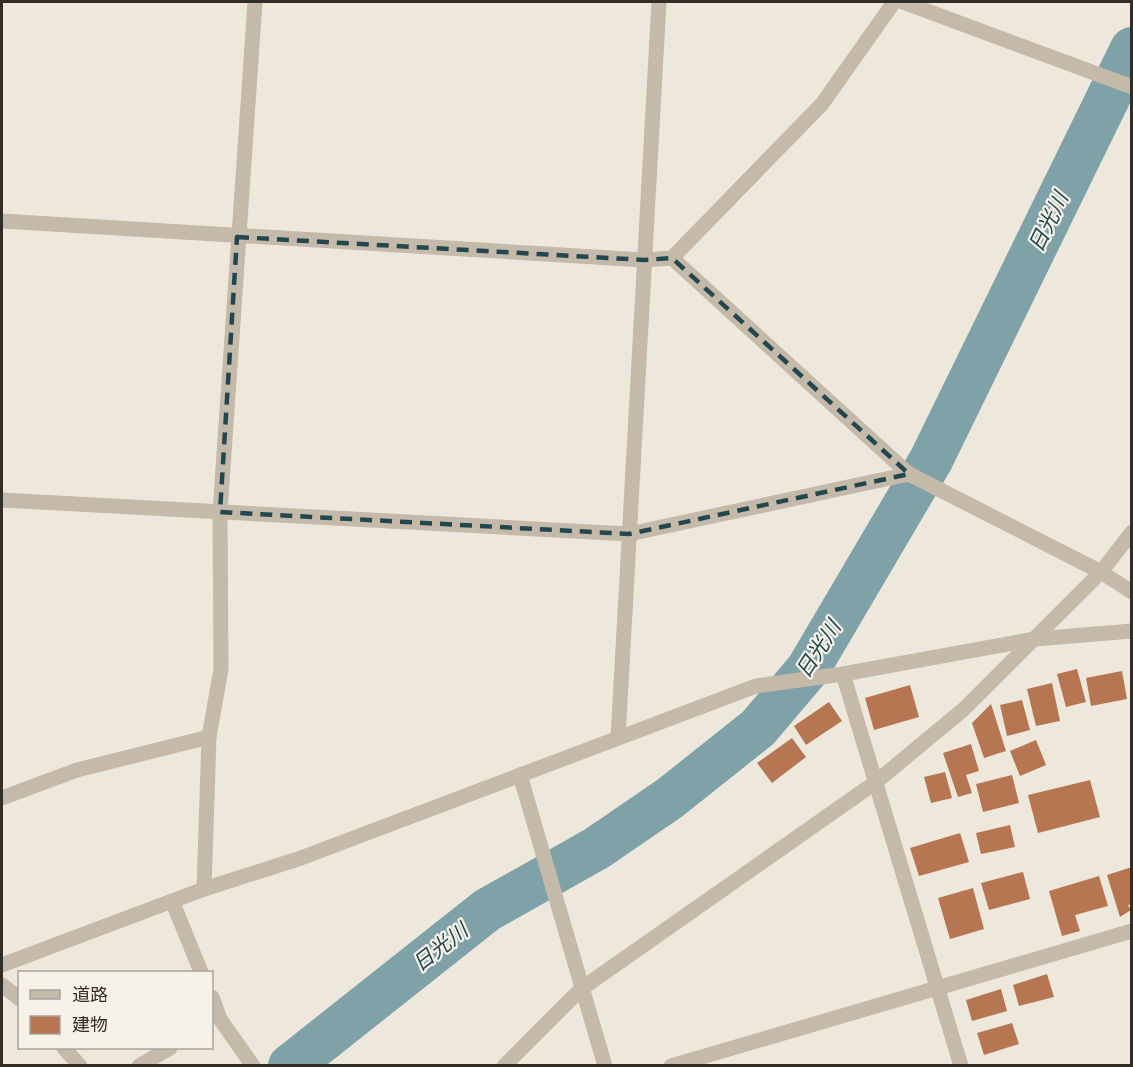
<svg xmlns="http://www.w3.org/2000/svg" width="1133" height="1067" viewBox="0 0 1133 1067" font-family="'Space Grotesk','Noto Sans JP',sans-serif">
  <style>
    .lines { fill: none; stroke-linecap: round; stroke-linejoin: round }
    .river { stroke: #7fa1a8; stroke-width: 44 }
    .building { fill: #b67652 }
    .street { stroke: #c5b9aa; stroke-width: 15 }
    .marked { fill: none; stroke: #23474f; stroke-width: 4.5; stroke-dasharray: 12 8; stroke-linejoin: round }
    .labels { text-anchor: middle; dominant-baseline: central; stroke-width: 4.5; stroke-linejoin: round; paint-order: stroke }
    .water-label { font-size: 21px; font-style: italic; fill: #23474f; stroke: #f7f2e8 }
  </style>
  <rect width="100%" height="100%" fill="#eee8dc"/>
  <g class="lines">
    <polyline class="river" points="290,1066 487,910 597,848 670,798 758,728 808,669 931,460 1132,49"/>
  </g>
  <g class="building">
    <polygon points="1077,669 1086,702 1066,707 1057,674"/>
    <polygon points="1122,671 1127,699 1091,706 1086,678"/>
    <polygon points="1052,683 1060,721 1036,726 1027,689"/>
    <polygon points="910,685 919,717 874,730 865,698"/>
    <polygon points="1022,700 1030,730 1007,736 1000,705"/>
    <polygon points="829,702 842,721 806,745 794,726"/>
    <polygon points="991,704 1006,751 984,758 972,723"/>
    <polygon points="792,738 806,757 772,783 757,763"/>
    <polygon points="1036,740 1046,765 1020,776 1010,751"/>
    <polygon points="971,744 979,771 966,775 972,793 958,797 943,753"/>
    <polygon points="945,772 952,798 931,803 924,777"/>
    <polygon points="1012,775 1019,803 983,812 976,784"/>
    <polygon points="1090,780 1100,817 1038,833 1028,795"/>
    <polygon points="1010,825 1015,847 981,854 976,833"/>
    <polygon points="960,833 969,862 919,876 910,848"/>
    <polygon points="1132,867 1132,904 1128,905 1131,910 1120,917 1107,875"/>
    <polygon points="1023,872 1030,899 989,910 981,883"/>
    <polygon points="1099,876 1108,906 1075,915 1080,931 1062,936 1049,891"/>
    <polygon points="973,888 984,929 950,939 938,898"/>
    <polygon points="1047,974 1054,997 1019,1006 1013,985"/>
    <polygon points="1001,989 1007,1011 972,1021 966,1000"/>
    <polygon points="1012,1023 1019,1044 984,1055 977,1033"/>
  </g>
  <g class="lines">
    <g class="street">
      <polyline points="894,2 822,104 672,258 909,474"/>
      <polyline points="903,2 1132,87"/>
      <polyline points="2,221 644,260 672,258"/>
      <polyline points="2,500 629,534 909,474 1101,572 1132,592"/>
      <polyline points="843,674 961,1066"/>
      <polyline points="618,738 659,2"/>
      <polyline points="520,775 605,1066"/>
      <polyline points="2,798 77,770 209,737"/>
      <polyline points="204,889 209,737 221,669 220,512 255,2"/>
      <polyline points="173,903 201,972"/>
      <polyline points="2,965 204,889 301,858 756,686 843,674 1035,639 1132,631"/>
      <polyline points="2,985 20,999"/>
      <polyline points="212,997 220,1019 253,1066"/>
      <polyline points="64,1048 80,1066"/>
      <polyline points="139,1066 170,1048"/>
      <polyline points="504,1066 581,989 876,782 964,709 1101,572 1132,532"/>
      <polyline points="671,1066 1132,931"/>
    </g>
  </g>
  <path class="marked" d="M237,237L644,260L672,258L909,474L629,534L220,512Z"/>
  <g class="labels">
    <g class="water-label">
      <text transform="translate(1048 222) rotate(-64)">日光川</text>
      <text transform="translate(818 649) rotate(-57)">日光川</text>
      <text transform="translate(440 947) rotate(-38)">日光川</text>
    </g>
  </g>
  <rect width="1133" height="1067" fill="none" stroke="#332d28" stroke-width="6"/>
  <rect x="18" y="971" width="195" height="78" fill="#f7f2e8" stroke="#a9a39b" stroke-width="1.5"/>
  <rect x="30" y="990" width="30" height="9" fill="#c5b9aa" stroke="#a9a39b" stroke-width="1.5"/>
  <text x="72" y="1001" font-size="18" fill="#332d28">道路</text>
  <rect x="30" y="1016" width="30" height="18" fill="#b67652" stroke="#a9a39b" stroke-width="1.5"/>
  <text x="72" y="1031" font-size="18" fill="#332d28">建物</text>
</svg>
